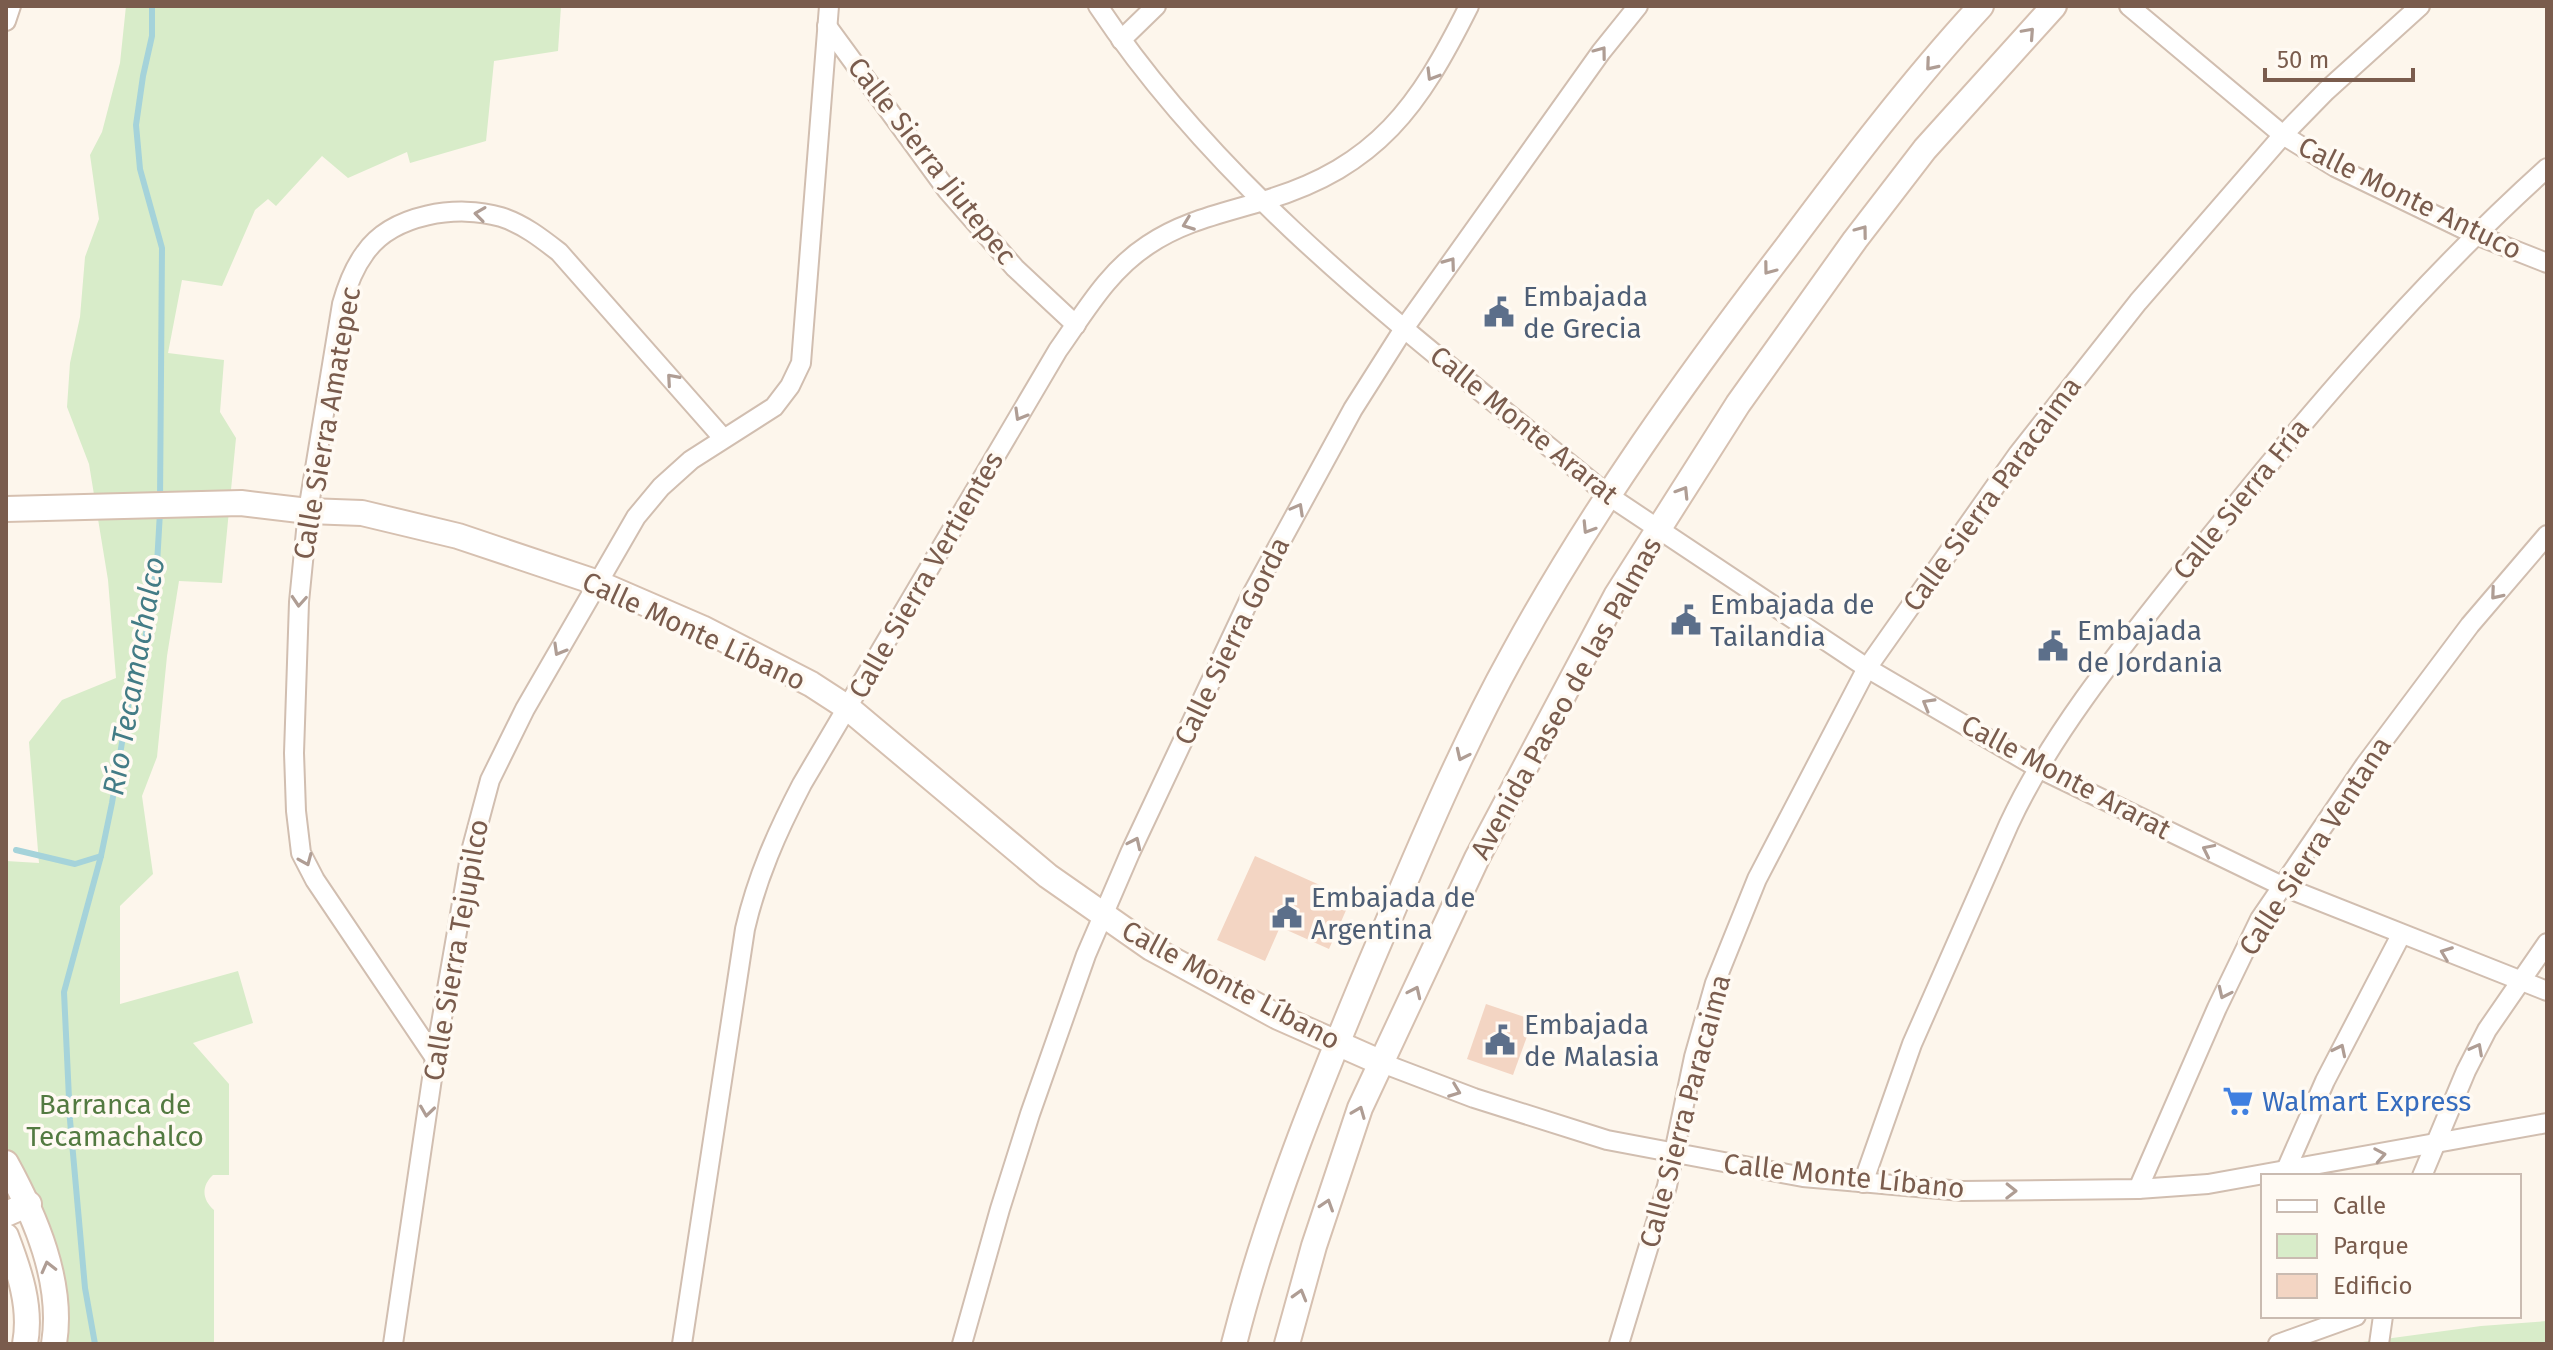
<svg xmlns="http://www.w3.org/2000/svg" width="2553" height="1350" viewBox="0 0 2553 1350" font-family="'Fira Sans',sans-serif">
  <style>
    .green { fill: #d8ecc9 }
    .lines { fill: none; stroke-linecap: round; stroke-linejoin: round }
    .stream { stroke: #a5d3da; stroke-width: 6 }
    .building { fill: #f3d5c3 }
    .street-casing { stroke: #d1beb0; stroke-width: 22 }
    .secondary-casing { stroke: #d6c0b0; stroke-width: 28 }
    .street { stroke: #fff; stroke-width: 18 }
    .secondary { stroke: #fff; stroke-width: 24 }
    .oneway { stroke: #af9d94 }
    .labels { text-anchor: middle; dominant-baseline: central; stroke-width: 7; stroke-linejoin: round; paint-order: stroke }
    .street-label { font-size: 28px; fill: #7a5c4d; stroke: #fffaf3 }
    .service-label { font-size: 28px; fill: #4e5e75; stroke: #fffaf3; text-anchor: start }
    .shop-label { font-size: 28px; fill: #366cbe; stroke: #fffaf3; text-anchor: start }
    .park-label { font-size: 28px; fill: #537a41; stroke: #fffaf3 }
    .water-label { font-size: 30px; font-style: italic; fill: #437c86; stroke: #fffaf3 }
  </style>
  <rect width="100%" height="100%" fill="#fdf6ec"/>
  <g class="green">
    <path d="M126,6H561L558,51L494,61L486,141L410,163L407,152L348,178L322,156L276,206L268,199L255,210L222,286L182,280L168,353L224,360L220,412L236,438L222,583L179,581L167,656L157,757L142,796L153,874L120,906V1004L238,971L253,1023L193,1043L229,1084V1175H213C201,1186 202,1200 214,1210V1344H61L36,1201L6,1147V861L39,863L29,742L62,700L116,678L108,580L89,464L67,407L70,363L80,317L85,257L99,219L90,155L102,132L120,63Z"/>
    <polygon points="2547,1321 2547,1344 2348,1344 2481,1326"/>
  </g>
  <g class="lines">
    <g class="stream">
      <polyline points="152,6 152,36 143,76 136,125 140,169 162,248 160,501"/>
      <polyline points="16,850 75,864 101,856"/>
      <polyline points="95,1344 85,1288 70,1120 64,992 101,856 112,803 131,688 144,646 157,564 160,512"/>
    </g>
  </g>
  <g class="building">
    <polygon points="1255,856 1351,899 1329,949 1280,927 1265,961 1217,940"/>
    <polygon points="1486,1004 1533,1020 1513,1075 1467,1059"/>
  </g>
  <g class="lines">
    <g class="street-casing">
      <g id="street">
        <path d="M1098,6C1230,204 1428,346 1609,496L1867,668L2038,768L2282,886L2547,991"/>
        <polyline points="2129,6 2283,135 2335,167 2476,235 2547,263"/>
        <polyline points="6,21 11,6"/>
        <polyline points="827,26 947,190 1015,268 1076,325"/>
        <polyline points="1121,40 1156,6"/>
        <path d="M435,1058L315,880L301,853L296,811L294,753L299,602L308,511L342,304C347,286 353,269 365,253C392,214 458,204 501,217C523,224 541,238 559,252L723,438"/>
        <polyline points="1382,1063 1474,1098 1607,1140 1803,1177 1962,1191 2138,1189 2208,1184 2547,1123"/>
        <polyline points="2285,1172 2325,1081 2401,935"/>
        <polyline points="2422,1176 2466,1071 2487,1030 2547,943"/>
        <path d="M1863,1183L1912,1044L2009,824C2051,733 2126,642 2188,564C2299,425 2415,287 2547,168"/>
        <polyline points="2138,1189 2217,1008 2260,919 2365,765 2470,625 2547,535"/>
        <polyline points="393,1344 435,1058 471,851 490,780 525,709 636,517 661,487 691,460 774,407 790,386 801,363 829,6"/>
        <path d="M682,1344L745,929C757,877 777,832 802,784L1058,350C1085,312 1108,271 1148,245C1185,220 1225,213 1266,200C1378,166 1419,106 1469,6"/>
        <polyline points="962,1344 1000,1209 1030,1114 1086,955 1130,853 1251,596 1353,409 1405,327 1601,52 1638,6"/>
        <polyline points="1619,1344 1667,1186 1694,1057 1715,983 1757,879 1867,668 2018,454 2138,302 2283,135 2326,91 2420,6"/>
        <polyline points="2278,1344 2356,1316"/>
        <polyline points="2379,1344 2383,1316"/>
      </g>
    </g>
    <g class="secondary-casing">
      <g id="secondary">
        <polyline points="6,509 241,503 308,511 362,513 458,536 598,583 702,628 811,684 848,708 1048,876 1151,948 1278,1017 1382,1063"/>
        <path d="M6,1163C35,1216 64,1282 54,1344"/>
        <polyline points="6,1214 29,1204"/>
        <path d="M6,1236C19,1270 32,1307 25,1344"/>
        <path d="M1234,1344C1267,1213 1318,1088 1370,964C1415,859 1458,753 1513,654C1591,511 1687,377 1786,248C1848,165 1911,82 1981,6"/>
        <polyline points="1287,1344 1314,1246 1360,1108 1477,858 1616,596 1738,404 1855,240 1925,149 2054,6"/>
      </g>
    </g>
    <use href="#street" class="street"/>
    <use href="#secondary" class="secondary"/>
  </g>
  <defs><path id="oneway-chevron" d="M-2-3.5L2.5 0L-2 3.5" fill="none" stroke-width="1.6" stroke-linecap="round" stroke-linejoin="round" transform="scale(2)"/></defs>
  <g class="oneway">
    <use href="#oneway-chevron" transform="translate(2029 33) rotate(-48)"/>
    <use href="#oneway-chevron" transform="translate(1601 52) rotate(-53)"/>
    <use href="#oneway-chevron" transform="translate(1931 65) rotate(130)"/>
    <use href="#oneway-chevron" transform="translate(1432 75) rotate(121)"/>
    <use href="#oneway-chevron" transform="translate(480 214) rotate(-172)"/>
    <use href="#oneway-chevron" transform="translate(1188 224) rotate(159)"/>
    <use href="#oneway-chevron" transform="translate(1862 231) rotate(-53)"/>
    <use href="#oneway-chevron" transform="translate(1450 263) rotate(-54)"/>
    <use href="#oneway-chevron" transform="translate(1769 269) rotate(127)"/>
    <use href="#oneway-chevron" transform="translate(672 379) rotate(-131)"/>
    <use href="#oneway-chevron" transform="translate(1020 415) rotate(120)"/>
    <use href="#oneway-chevron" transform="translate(1683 492) rotate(-58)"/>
    <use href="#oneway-chevron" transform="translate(1298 509) rotate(-61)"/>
    <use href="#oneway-chevron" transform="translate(1588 528) rotate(122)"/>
    <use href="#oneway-chevron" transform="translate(2496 594) rotate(130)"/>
    <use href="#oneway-chevron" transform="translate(299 601) rotate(94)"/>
    <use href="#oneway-chevron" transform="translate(559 650) rotate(120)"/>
    <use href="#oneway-chevron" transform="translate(1928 704) rotate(-150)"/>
    <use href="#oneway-chevron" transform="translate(1462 755) rotate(115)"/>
    <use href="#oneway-chevron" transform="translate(1135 843) rotate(-65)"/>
    <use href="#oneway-chevron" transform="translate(2208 850) rotate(-154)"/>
    <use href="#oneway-chevron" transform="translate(306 860) rotate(67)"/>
    <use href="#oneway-chevron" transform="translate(2446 953) rotate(-159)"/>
    <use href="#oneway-chevron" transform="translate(1415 992) rotate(-65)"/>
    <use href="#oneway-chevron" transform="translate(2224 993) rotate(115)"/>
    <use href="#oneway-chevron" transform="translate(2477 1049) rotate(-62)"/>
    <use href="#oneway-chevron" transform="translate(2340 1050) rotate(-64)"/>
    <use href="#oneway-chevron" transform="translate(1455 1091) rotate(21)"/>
    <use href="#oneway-chevron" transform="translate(427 1111) rotate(98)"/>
    <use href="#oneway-chevron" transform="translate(1359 1112) rotate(-68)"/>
    <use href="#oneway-chevron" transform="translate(2380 1155) rotate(-10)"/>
    <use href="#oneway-chevron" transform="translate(2011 1191) rotate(1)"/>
    <use href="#oneway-chevron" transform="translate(1327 1205) rotate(-72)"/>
    <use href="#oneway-chevron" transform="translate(48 1267) rotate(-104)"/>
    <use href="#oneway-chevron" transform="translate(1300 1295) rotate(-74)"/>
  </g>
  <defs>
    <g id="civic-bare" transform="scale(2.4)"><path d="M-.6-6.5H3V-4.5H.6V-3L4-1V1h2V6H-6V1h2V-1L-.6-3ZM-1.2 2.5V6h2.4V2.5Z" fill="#5c6f8a" stroke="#fffaf3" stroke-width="2.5" paint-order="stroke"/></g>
    <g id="supermarket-bare" transform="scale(2.4)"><path d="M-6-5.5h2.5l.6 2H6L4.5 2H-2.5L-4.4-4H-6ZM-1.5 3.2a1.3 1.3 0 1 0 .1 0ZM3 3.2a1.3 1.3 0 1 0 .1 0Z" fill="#3f7fe0" stroke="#fffaf3" stroke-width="2.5" paint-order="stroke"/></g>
  </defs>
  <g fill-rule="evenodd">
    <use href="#civic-bare" x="1499" y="312"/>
    <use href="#civic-bare" x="1686" y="620"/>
    <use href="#civic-bare" x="2053" y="646"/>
    <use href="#civic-bare" x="1287" y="913"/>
    <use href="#civic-bare" x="1500" y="1040"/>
    <use href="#supermarket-bare" x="2238" y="1101"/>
  </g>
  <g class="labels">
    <g class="street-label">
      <text transform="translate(932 161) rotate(52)">Calle Sierra Jiutepec</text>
      <text transform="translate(2410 198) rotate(26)">Calle Monte Antuco</text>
      <text transform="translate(327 423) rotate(-80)">Calle Sierra Amatepec</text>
      <text transform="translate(1524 425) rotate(39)">Calle Monte Ararat</text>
      <text transform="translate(1992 494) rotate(-54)">Calle Sierra Paracaima</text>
      <text transform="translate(2241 499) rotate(-51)">Calle Sierra Fría</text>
      <text transform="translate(926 575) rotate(-60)">Calle Sierra Vertientes</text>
      <text transform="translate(694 631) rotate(25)">Calle Monte Líbano</text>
      <text transform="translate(1232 641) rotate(-64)">Calle Sierra Gorda</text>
      <text transform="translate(1566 698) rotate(-61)">Avenida Paseo de las Palmas</text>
      <text transform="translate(2066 777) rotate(28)">Calle Monte Ararat</text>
      <text transform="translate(2315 846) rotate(-57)">Calle Sierra Ventana</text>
      <text transform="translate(456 950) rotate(-80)">Calle Sierra Tejupilco</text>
      <text transform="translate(1231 985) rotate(28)">Calle Monte Líbano</text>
      <text transform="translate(1685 1111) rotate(-75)">Calle Sierra Paracaima</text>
      <text transform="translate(1844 1176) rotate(6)">Calle Monte Líbano</text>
    </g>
    <g class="service-label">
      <text x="1523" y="296">Embajada<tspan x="1523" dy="32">de Grecia</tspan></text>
      <text x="1710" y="604">Embajada de<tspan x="1710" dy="32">Tailandia</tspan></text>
      <text x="2077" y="630">Embajada<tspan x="2077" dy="32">de Jordania</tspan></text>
      <text x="1311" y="897">Embajada de<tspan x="1311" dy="32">Argentina</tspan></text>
      <text x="1524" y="1024">Embajada<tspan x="1524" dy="32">de Malasia</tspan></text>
    </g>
    <g class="shop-label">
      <text x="2262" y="1101">Walmart Express</text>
    </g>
    <g class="park-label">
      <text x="115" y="1104">Barranca de<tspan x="115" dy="32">Tecamachalco</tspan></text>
    </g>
    <g class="water-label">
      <text transform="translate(134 676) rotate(-80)">Río Tecamachalco</text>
    </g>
  </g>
  <rect width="2553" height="1350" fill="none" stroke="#7a5c4d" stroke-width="16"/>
  <rect x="2261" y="1174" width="260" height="144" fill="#fffaf3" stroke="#cabbb1" stroke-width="2"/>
  <rect x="2277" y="1200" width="40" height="12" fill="#ffffff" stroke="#cabbb1" stroke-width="2"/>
  <text x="2333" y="1214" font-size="24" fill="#7a5c4d">Calle</text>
  <rect x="2277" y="1234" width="40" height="24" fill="#d8ecc9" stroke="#cabbb1" stroke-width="2"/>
  <text x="2333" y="1254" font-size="24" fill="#7a5c4d">Parque</text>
  <rect x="2277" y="1274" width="40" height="24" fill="#f3d5c3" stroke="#cabbb1" stroke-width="2"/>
  <text x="2333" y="1294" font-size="24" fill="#7a5c4d">Edificio</text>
  <path d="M2265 68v12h148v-12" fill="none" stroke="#7a5c4d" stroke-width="4"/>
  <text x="2277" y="68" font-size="24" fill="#7a5c4d" stroke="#fffaf3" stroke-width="6" paint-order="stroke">50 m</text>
</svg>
